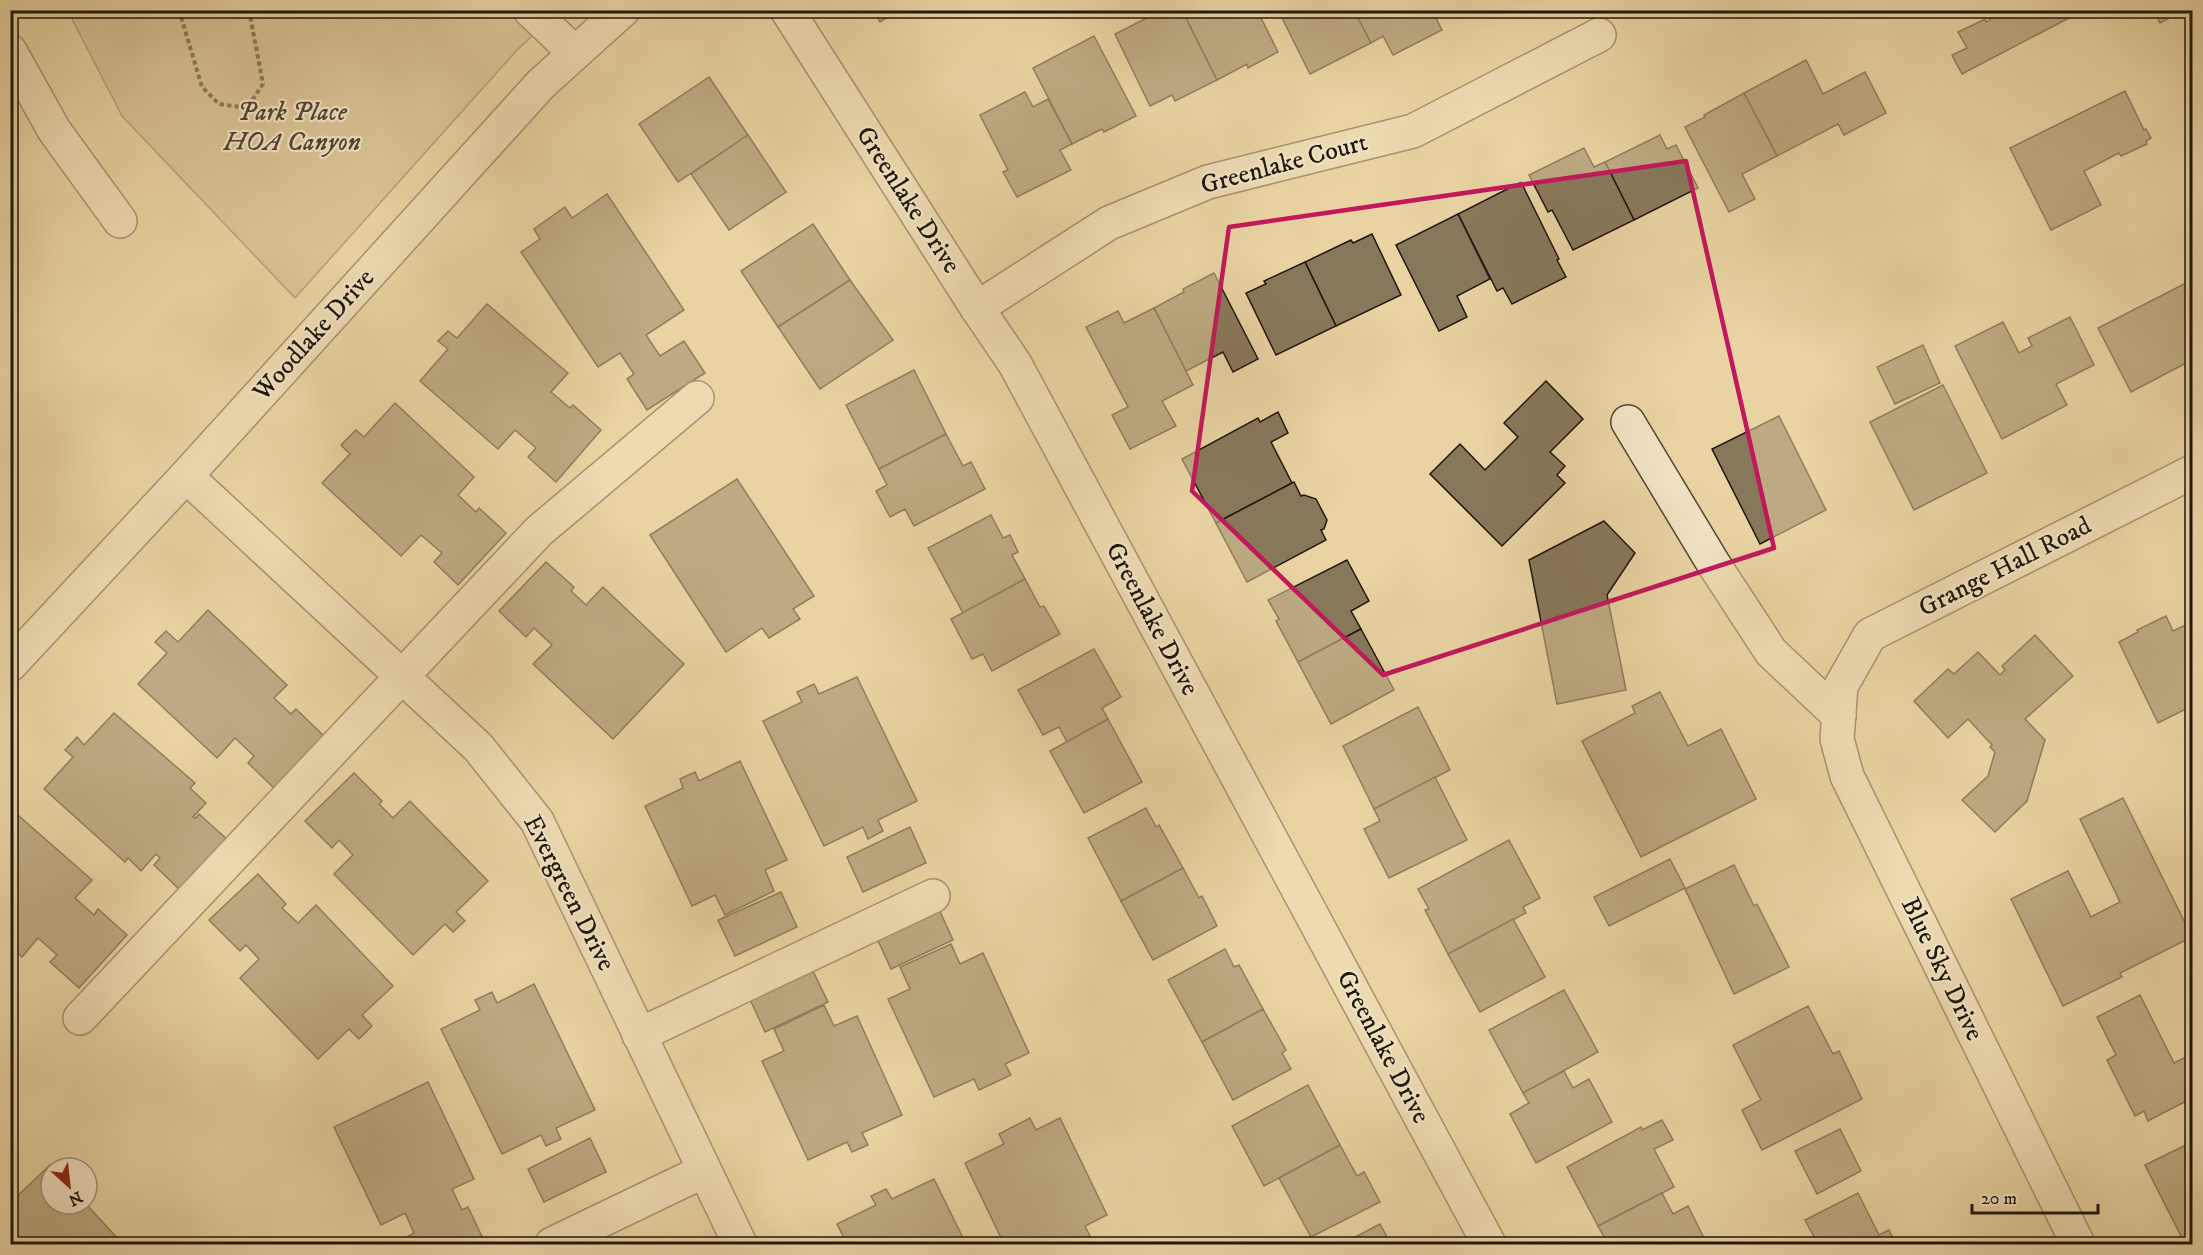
<svg xmlns="http://www.w3.org/2000/svg" width="2203" height="1255" viewBox="0 0 2203 1255" font-family="'IM FELL DW Pica',serif">
  <style>
    .green { fill: #c7b389; stroke: #73644a; stroke-width: 1.5 }
    .building { fill: #88785b; stroke: #1f160c; stroke-width: 1.5 }
    .lines { fill: none; stroke-linecap: round; stroke-linejoin: round }
    .minor-casing { stroke: #524532; stroke-width: 36 }
    .path { stroke: #1f160c; stroke-width: 4; stroke-dasharray: 4.5 3; stroke-linecap: butt }
    .minor { stroke: #f1e2c3; stroke-width: 33 }
    .marked { fill: none; stroke: #c2185b; stroke-width: 4.5; stroke-linejoin: round }
    .labels { text-anchor: middle; dominant-baseline: central; stroke-width: 4.5; stroke-linejoin: round; paint-order: stroke }
    .park-label { font-size: 26px; font-style: italic; fill: #514532; stroke: #f1e2c3 }
    .street-label { font-size: 26px; fill: #1f160c; stroke: #f1e2c3 }
  </style>
  <rect width="100%" height="100%" fill="#e9d3a3"/>
  <filter id="stains"><feTurbulence type="fractalNoise" baseFrequency=".00333" numOctaves="4"/><feColorMatrix values="0 0 0 0 .2 0 0 0 0 .09 0 0 0 0 .02 0 0 0 .5 -.17"/></filter>
  <radialGradient id="worn" r=".72"><stop offset=".6" stop-color="#630" stop-opacity="0"/><stop offset="1" stop-color="#630" stop-opacity=".3"/></radialGradient>
  <polygon class="green" points="68,11 559,11 517,50 295,298 122,116"/>
  <g class="building">
    <polygon points="873,10 899,10 880,22"/>
    <polygon points="1162,10 1182,10 1217,80 1175,101 1172,95 1150,106 1115,34"/>
    <polygon points="1186,10 1257,10 1278,52 1248,68 1247,64 1217,80 1183,12"/>
    <polygon points="1278,10 1354,10 1371,43 1310,74"/>
    <polygon points="1354,10 1432,10 1442,30 1393,55 1383,36 1371,43"/>
    <polygon points="1985,10 2084,10 1962,74 1952,55 1967,48 1958,32 1985,19 1986,22 1990,20"/>
    <polygon points="2148,10 2184,10 2160,23 2155,13 2151,15"/>
    <polygon points="1094,36 1136,116 1104,132 1102,129 1072,144 1033,68"/>
    <polygon points="1806,60 1823,94 1865,72 1886,113 1844,135 1838,124 1777,156 1744,93"/>
    <polygon points="709,77 748,135 678,182 639,124"/>
    <polygon points="2125,91 2144,130 2146,129 2151,138 2146,141 2147,144 2121,156 2119,153 2084,171 2101,205 2051,230 2010,148"/>
    <polygon points="1025,92 1033,107 1048,99 1072,144 1060,150 1071,170 1017,197 1003,172 1008,170 980,115"/>
    <polygon points="1744,93 1777,156 1742,174 1755,199 1729,212 1685,127 1705,117 1704,115"/>
    <polygon points="748,135 786,192 729,230 691,174"/>
    <polygon points="1660,135 1667,149 1676,145 1698,188 1634,220 1605,162"/>
    <polygon points="1584,148 1594,167 1605,162 1634,220 1573,250 1552,210 1548,212 1529,175"/>
    <polygon points="1521,182 1559,259 1557,260 1566,277 1512,304 1503,288 1497,291 1458,214"/>
    <polygon points="607,194 684,310 646,335 660,356 684,341 705,373 647,410 627,379 634,374 620,353 598,367 521,252 540,239 534,229 565,207 572,218"/>
    <polygon points="1458,214 1490,279 1457,296 1467,317 1439,331 1396,245"/>
    <polygon points="813,224 850,280 778,327 741,271"/>
    <polygon points="1372,234 1401,295 1336,326 1305,262 1351,240 1353,243"/>
    <polygon points="1305,262 1336,326 1276,355 1246,293 1266,284 1264,281"/>
    <polygon points="1214,273 1258,359 1233,372 1223,352 1186,371 1154,308 1184,292 1183,289"/>
    <polygon points="850,280 893,340 820,389 778,327"/>
    <polygon points="2186,283 2192,295 2192,360 2131,392 2098,328"/>
    <polygon points="487,304 568,373 551,392 570,408 573,405 601,430 556,482 528,457 536,448 515,430 498,449 420,381 448,349 438,341 448,331 457,338"/>
    <polygon points="1154,308 1193,385 1162,401 1176,426 1130,449 1112,415 1128,407 1086,327 1118,311 1124,323"/>
    <polygon points="2070,317 2094,365 2056,384 2067,405 2002,439 1955,346 2003,322 2019,353 2032,346 2028,338"/>
    <polygon points="1923,345 1940,383 1895,404 1877,367"/>
    <polygon points="914,370 946,434 879,469 846,405"/>
    <polygon points="1546,381 1583,419 1550,452 1565,466 1557,475 1565,483 1502,546 1430,474 1460,444 1485,470 1518,437 1504,423"/>
    <polygon points="1943,385 1987,473 1914,510 1870,422"/>
    <polygon points="395,403 474,477 458,495 476,512 479,508 506,533 458,585 434,562 442,553 421,535 401,556 322,483 350,454 341,445 356,430 364,437"/>
    <polygon points="1278,412 1288,433 1271,442 1292,483 1216,523 1182,459 1258,418 1260,422"/>
    <polygon points="1779,416 1826,510 1760,544 1712,449"/>
    <polygon points="946,434 963,466 971,462 985,489 914,526 905,509 890,517 876,491 887,485 879,469"/>
    <polygon points="737,479 814,596 793,609 800,619 769,638 762,628 726,652 650,535"/>
    <polygon points="1294,482 1301,496 1304,495 1316,499 1327,520 1324,529 1321,530 1326,540 1247,582 1216,523"/>
    <polygon points="991,515 1003,538 1010,535 1018,552 1012,555 1025,579 963,613 928,548"/>
    <polygon points="1604,521 1635,553 1607,595 1626,690 1557,704 1529,560"/>
    <polygon points="1347,560 1369,601 1351,611 1361,629 1298,662 1276,621 1279,619 1268,600"/>
    <polygon points="546,562 574,587 571,591 586,605 603,587 684,664 613,739 533,664 552,645 534,628 526,637 499,611"/>
    <polygon points="1025,579 1040,607 1044,606 1060,634 992,671 983,654 972,659 951,619"/>
    <polygon points="208,610 287,685 274,698 291,714 296,709 324,736 274,788 248,763 254,756 235,738 217,758 138,684 167,653 155,642 166,631 178,642"/>
    <polygon points="2166,616 2173,631 2192,622 2192,706 2158,723 2119,642 2138,632 2137,630"/>
    <polygon points="1361,629 1394,690 1331,724 1298,662"/>
    <polygon points="2035,635 2073,676 2025,719 2045,740 2027,801 1995,832 1962,800 1988,776 1995,752 1990,747 1992,745 1968,719 1948,738 1914,701 1948,669 1954,674 1978,652 2000,675 2005,670 2002,666"/>
    <polygon points="1094,649 1121,697 1102,708 1108,719 1067,742 1059,727 1043,735 1018,690"/>
    <polygon points="857,677 917,801 878,820 883,831 868,839 863,827 824,846 763,721 802,702 797,692 814,684 819,694"/>
    <polygon points="1660,692 1688,746 1721,729 1756,799 1641,857 1582,741 1635,713 1632,706"/>
    <polygon points="1418,707 1450,770 1374,809 1343,746"/>
    <polygon points="114,713 195,783 190,788 206,803 193,817 196,818 199,814 229,841 182,892 154,865 160,858 156,854 141,871 128,858 125,862 44,789 73,757 65,750 77,737 84,745"/>
    <polygon points="1108,719 1142,782 1084,813 1050,751"/>
    <polygon points="740,761 787,860 765,870 774,891 725,915 715,895 692,906 645,806 683,788 680,779 695,772 699,781"/>
    <polygon points="354,773 382,801 379,804 393,818 410,801 488,881 456,912 465,921 453,932 445,924 413,955 334,874 353,855 339,840 332,848 305,821"/>
    <polygon points="1435,777 1467,840 1389,878 1364,829 1380,821 1374,809"/>
    <polygon points="2123,798 2192,937 2120,973 2122,977 2063,1006 2011,899 2068,871 2091,917 2120,902 2080,819"/>
    <polygon points="1146,808 1156,827 1159,825 1183,868 1121,901 1088,838"/>
    <polygon points="11,809 92,880 75,898 94,915 98,909 127,935 79,988 50,962 57,955 38,938 22,957 10,947"/>
    <polygon points="910,827 926,863 863,892 847,857"/>
    <polygon points="1509,840 1540,898 1523,907 1526,913 1448,954 1425,910 1429,909 1418,889"/>
    <polygon points="1670,859 1685,888 1609,926 1594,897"/>
    <polygon points="1734,865 1754,906 1757,904 1789,967 1734,994 1685,889"/>
    <polygon points="1183,868 1199,898 1202,896 1217,926 1153,960 1121,901"/>
    <polygon points="258,874 286,904 282,908 298,923 316,905 393,986 362,1015 372,1026 359,1039 349,1029 318,1059 240,978 259,959 246,945 240,951 209,920"/>
    <polygon points="781,892 797,927 735,956 718,920"/>
    <polygon points="937,905 953,940 891,969 875,934"/>
    <polygon points="1513,919 1545,977 1480,1012 1448,954"/>
    <polygon points="951,944 960,964 983,953 1029,1053 1005,1064 1011,1075 979,1090 974,1079 934,1097 888,999 910,989 900,967"/>
    <polygon points="1225,949 1234,967 1239,965 1263,1009 1202,1042 1168,980"/>
    <polygon points="811,967 828,1002 765,1032 748,995"/>
    <polygon points="534,984 595,1110 556,1128 561,1139 546,1146 541,1135 502,1154 441,1029 480,1010 475,1000 492,992 497,1003"/>
    <polygon points="1564,990 1598,1052 1523,1093 1489,1030"/>
    <polygon points="2140,995 2174,1063 2192,1054 2192,1098 2148,1121 2144,1111 2135,1116 2107,1060 2116,1055 2097,1017"/>
    <polygon points="824,1005 834,1026 857,1016 902,1115 862,1133 868,1145 852,1152 847,1142 808,1160 762,1061 784,1051 774,1029"/>
    <polygon points="1808,1006 1833,1054 1839,1051 1862,1099 1762,1150 1742,1110 1761,1100 1733,1045"/>
    <polygon points="1263,1009 1286,1050 1282,1053 1291,1069 1233,1100 1202,1042"/>
    <polygon points="1564,1071 1573,1088 1589,1079 1612,1122 1536,1163 1510,1114 1529,1103 1523,1093"/>
    <polygon points="428,1082 474,1179 452,1189 462,1210 468,1207 485,1243 481,1244 410,1244 407,1237 414,1233 405,1213 381,1225 334,1127"/>
    <polygon points="1308,1085 1340,1145 1264,1186 1232,1126"/>
    <polygon points="1030,1118 1036,1130 1060,1118 1107,1215 1085,1226 1094,1244 1004,1244 965,1163 1004,1144 999,1134"/>
    <polygon points="1662,1120 1673,1140 1654,1149 1674,1187 1598,1226 1567,1167 1641,1127 1642,1130"/>
    <polygon points="1840,1129 1861,1171 1817,1194 1795,1151"/>
    <polygon points="590,1138 606,1172 544,1202 528,1169"/>
    <polygon points="2192,1142 2192,1244 2185,1244 2145,1165"/>
    <polygon points="1340,1145 1357,1176 1364,1172 1380,1202 1311,1237 1279,1178"/>
    <polygon points="50,1165 53,1168 51,1168 51,1204 86,1204 119,1240 115,1244 10,1244 10,1203"/>
    <polygon points="934,1179 966,1244 847,1244 837,1224 876,1205 871,1196 886,1189 892,1199"/>
    <polygon points="1662,1193 1673,1214 1688,1206 1707,1244 1608,1244 1598,1226"/>
    <polygon points="1858,1193 1879,1235 1889,1230 1896,1244 1818,1244 1805,1220"/>
    <polygon points="1380,1224 1391,1244 1342,1244"/>
  </g>
  <g class="lines">
    <g class="minor-casing">
      <g id="minor">
        <polyline points="530,10 575,53"/>
        <polyline points="787,10 977,308 1015,364 1489,1244"/>
        <polyline points="10,51 54,130 120,221"/>
        <polyline points="977,308 1109,223 1208,182 1413,131 1599,35"/>
        <polyline points="1628,422 1713,563 1771,652 1839,716"/>
        <polyline points="186,476 478,747 537,821 740,1244"/>
        <polyline points="10,665 186,476 541,84 623,10"/>
        <polyline points="80,1018 539,531 697,398"/>
        <polyline points="639,1035 933,896"/>
        <polyline points="552,1244 704,1171"/>
        <polyline points="2078,1244 1847,776 1837,739 1841,686 1870,635 2192,472"/>
      </g>
    </g>
    <polyline class="path" points="179,10 202,87 219,104 247,108 263,84 249,10"/>
    <use href="#minor" class="minor"/>
  </g>
  <path d="M0 0H2203V1255H0ZM1686,161L1774,548L1383,675L1192,491L1229,227Z" fill="#e9d3a3" fill-opacity=".55" fill-rule="evenodd"/>
  <path class="marked" d="M1686,161L1774,548L1383,675L1192,491L1229,227Z"/>
  <g class="labels">
    <g class="park-label">
      <text x="292" y="112">Park Place<tspan x="292" dy="30">HOA Canyon</tspan></text>
    </g>
    <g class="street-label">
      <text transform="translate(1284 164) rotate(-15)">Greenlake Court</text>
      <text transform="translate(908 200) rotate(57)">Greenlake Drive</text>
      <text transform="translate(314 335) rotate(-48)">Woodlake Drive</text>
      <text transform="translate(2005 567) rotate(-27)">Grange Hall Road</text>
      <text transform="translate(1152 619) rotate(62)">Greenlake Drive</text>
      <text transform="translate(569 893) rotate(63)">Evergreen Drive</text>
      <text transform="translate(1942 969) rotate(64)">Blue Sky Drive</text>
      <text transform="translate(1383 1047) rotate(62)">Greenlake Drive</text>
    </g>
  </g>
  <rect width="2203" height="1255" fill="none" stroke="#e9d3a3" stroke-width="36"/>
  <rect x="12" y="12" width="2179" height="1231" fill="none" stroke="#1f160c" stroke-width="3"/>
  <rect x="18" y="18" width="2167" height="1219" fill="none" stroke="#1f160c" stroke-width="1.5"/>
  <g transform="translate(69 1186) rotate(153)"><circle r="28" fill="#f1e2c3" stroke="#9d907a" stroke-width="1.5"/>
  <path d="M0-4.5L10 22L0 15L-10 22Z" fill="#8f2418"/>
  <text y="-9" font-size="16" font-weight="bold" text-anchor="middle" fill="#1f160c">N</text>
  </g>
  <path d="M1972 1204v9h126v-9" fill="none" stroke="#1f160c" stroke-width="3"/>
  <text x="1981" y="1204" font-size="18" fill="#1f160c" stroke="#f1e2c3" stroke-width="4.5" paint-order="stroke">20 m</text>
  <rect width="100%" height="100%" filter="url(#stains)"/>
  <rect width="100%" height="100%" fill="url(#worn)"/>
</svg>
